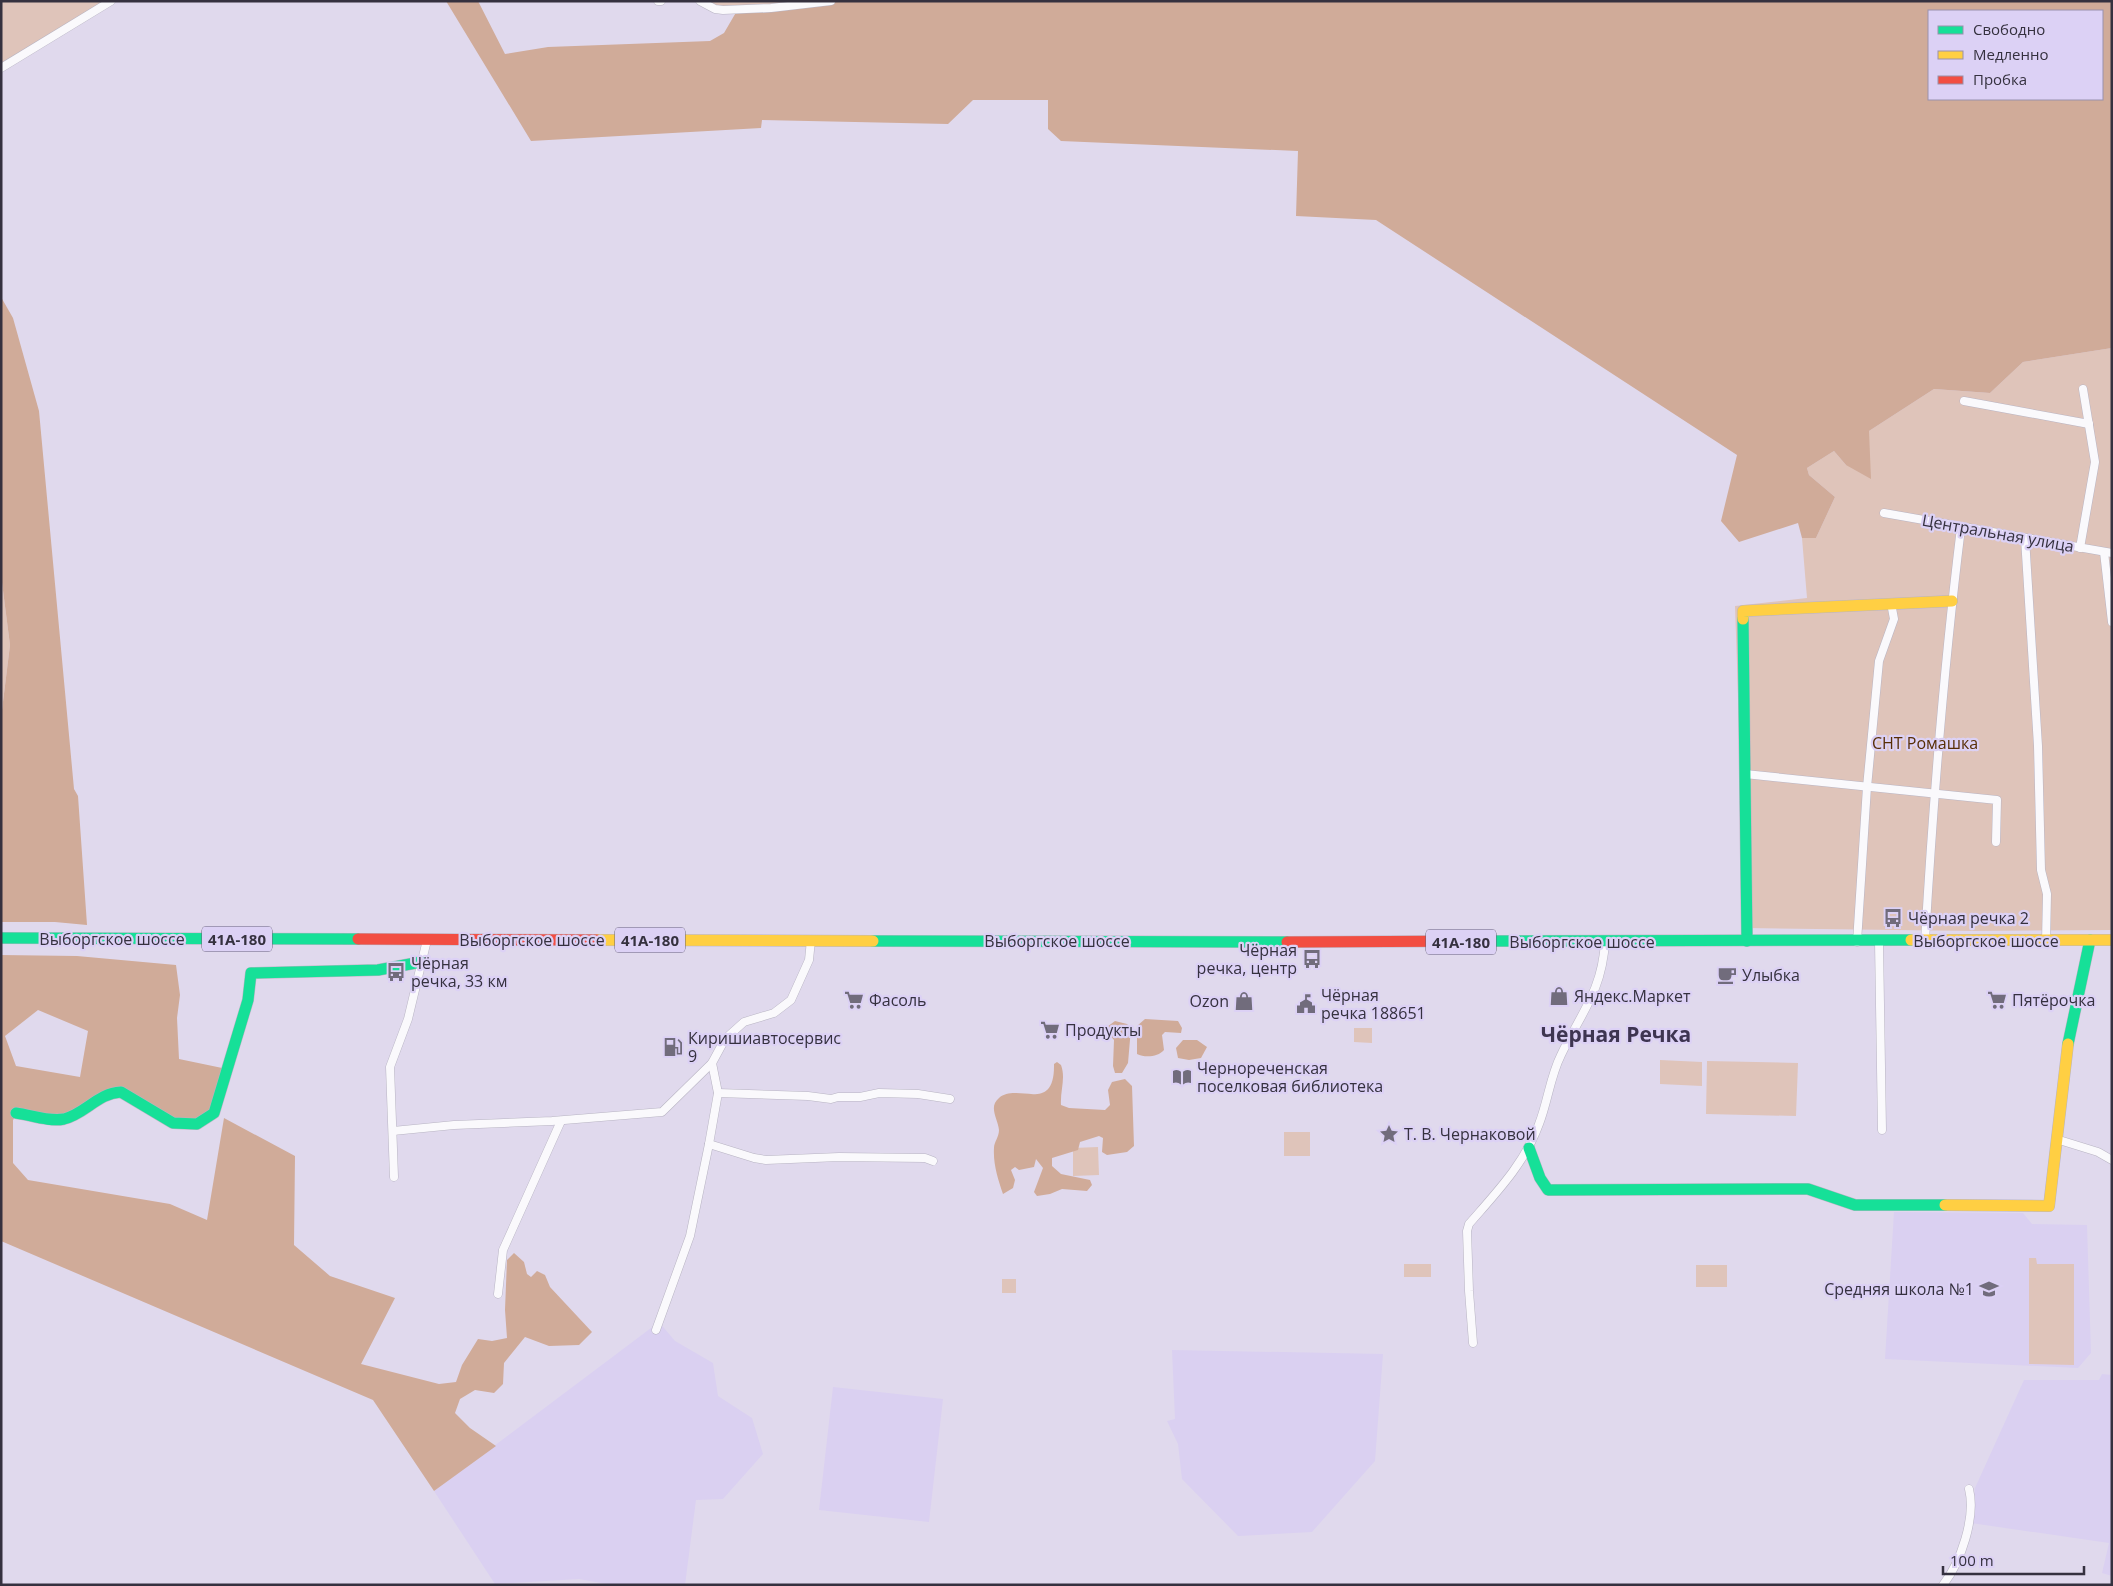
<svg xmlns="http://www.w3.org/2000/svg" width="2113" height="1586" viewBox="0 0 2113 1586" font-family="'Open Sans',sans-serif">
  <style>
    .built { fill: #dad0f1 }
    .green { fill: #dfc4ba }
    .forest { fill: #d0ab99; fill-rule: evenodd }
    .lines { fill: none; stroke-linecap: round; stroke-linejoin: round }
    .street-casing { stroke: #b8b4c3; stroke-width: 9 }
    .fast-casing { stroke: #b8b4c3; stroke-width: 12 }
    .slow-casing { stroke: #b8b4c3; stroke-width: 12 }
    .jam-casing { stroke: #b8b4c3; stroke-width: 12 }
    .street { stroke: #faf9fc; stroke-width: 8 }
    .fast { stroke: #16e098; stroke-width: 11 }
    .slow { stroke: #ffcf43; stroke-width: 11 }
    .jam { stroke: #f24e42; stroke-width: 11 }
    .labels { text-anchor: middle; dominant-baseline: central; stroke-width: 4.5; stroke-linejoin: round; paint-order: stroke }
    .shield { fill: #dcd1f5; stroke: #676176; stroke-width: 1 }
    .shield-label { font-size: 15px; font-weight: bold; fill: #35313f }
    .street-label { font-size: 16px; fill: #35313f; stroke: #dcd1f5 }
    .park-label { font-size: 16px; fill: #572e05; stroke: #dcd1f5 }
    .poi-label { font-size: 16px; fill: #35313f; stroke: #dcd1f5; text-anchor: start }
    .district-label { font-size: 21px; font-weight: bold; fill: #3e3551; stroke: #dcd1f5 }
  </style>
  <rect width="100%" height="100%" fill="#e0d9ed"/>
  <g class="built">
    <polygon points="1894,1212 2023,1213 2032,1224 2087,1225 2091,1353 2078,1368 1885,1359"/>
    <polygon points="659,1322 675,1341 713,1363 718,1396 752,1418 763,1454 723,1499 696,1500 685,1585 612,1585 579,1579 495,1584 434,1491"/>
    <polygon points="1172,1350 1383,1354 1375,1461 1312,1532 1238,1536 1182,1479 1178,1444 1167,1421 1175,1419"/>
    <polygon points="2102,1374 2112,1375 2112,1576 2102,1573 2109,1543 1971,1523 1975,1488 2024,1380 2099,1380"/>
    <polygon points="833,1387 943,1399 929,1522 819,1510"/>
  </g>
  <g class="green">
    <polygon points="1,1 111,1 1,68"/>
    <polygon points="700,1 831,1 724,10"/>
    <polygon points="2112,348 2112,930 1974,931 1746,928 1735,606 1807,598 1802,538 1816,538 1835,497 1809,475 1807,468 1834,451 1846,465 1869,431 1934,389 1990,393 2023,362"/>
    <polygon points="1,575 10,645 1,718"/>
    <polygon points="1354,1028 1372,1028 1372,1043 1354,1042"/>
    <polygon points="1660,1060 1702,1062 1702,1086 1660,1084"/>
    <polygon points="1707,1061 1798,1063 1796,1116 1706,1114"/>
    <rect x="1284" y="1132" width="26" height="24"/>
    <polygon points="1098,1147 1099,1175 1073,1176 1073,1148"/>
    <polygon points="2029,1258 2036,1258 2037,1264 2074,1264 2074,1365 2029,1364"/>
    <rect x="1404" y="1264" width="27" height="13"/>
    <rect x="1696" y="1265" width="31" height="22"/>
    <rect x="1002" y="1279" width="14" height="14"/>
  </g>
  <g class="forest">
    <path d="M446,1H478L505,54L548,47L710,41L724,33L738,9L831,1H2112V348L2023,362L1990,393L1934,389L1869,431L1871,479L1846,465L1834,451L1807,468L1809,475L1835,497L1816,538H1802L1798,523L1739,542L1721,521L1737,455L1376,220L1296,216L1298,151L1061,141L1048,129V100H973L948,124L762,120L761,128L531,141ZM1929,11H2102V99H1929Z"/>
    <polygon points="1,297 13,318 39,411 74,789 78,796 87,925 55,922 1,922 1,718 10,645 1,575"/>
    <path d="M1,955L77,956L176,965L180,995L177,1018L179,1059L227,1069L214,1113L197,1124L173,1123L121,1092L65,1119L18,1113L13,1120V1163L28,1180L170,1204L207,1220L224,1118L295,1156L294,1245L330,1276L395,1298L361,1364L439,1384L456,1382L462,1365L478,1339L492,1341L507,1338L505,1310L507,1260L514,1253L524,1262L527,1274L531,1277L537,1271L545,1275L550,1287L592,1332L579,1345L549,1346L525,1337L504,1363L503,1384L494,1393L475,1390L460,1399L455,1413L470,1428L496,1446L434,1491L373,1400L1,1241ZM38,1010L88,1031L80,1077L16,1066L5,1036Z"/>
    <path d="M1145,1019L1178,1021L1182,1028L1181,1033L1165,1032L1162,1035L1164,1050C1158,1057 1145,1058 1137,1054V1026Z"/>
    <polygon points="1115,1021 1127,1024 1131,1028 1128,1063 1122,1073 1115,1073 1113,1066 1114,1040 1107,1032 1107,1027"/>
    <polygon points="1183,1040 1197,1040 1207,1047 1201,1058 1189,1060 1178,1058 1176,1048"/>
    <path d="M1057,1062L1061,1065C1066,1078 1060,1091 1061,1105L1069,1108L1105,1110L1110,1105L1108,1090L1112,1082L1125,1079L1132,1086L1134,1146L1127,1152L1107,1155L1102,1152L1103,1138L1099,1136L1080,1142L1078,1150L1052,1158V1166L1061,1174L1090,1180L1092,1185L1087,1191L1062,1189L1050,1194L1037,1196L1034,1192L1043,1168L1036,1159L1034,1167L1019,1170L1015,1167L1011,1170L1015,1180L1013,1188L1003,1194C998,1179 993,1164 994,1148C994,1142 999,1137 999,1130C998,1119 988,1107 999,1098C1017,1082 1055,1115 1054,1064Z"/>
  </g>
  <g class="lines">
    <g class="street-casing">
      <g id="street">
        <polyline points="658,1 661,1"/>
        <polyline points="700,1 715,9 723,10 771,8 831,1"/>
        <polyline points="1,68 111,1"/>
        <polyline points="1964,401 2089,424"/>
        <polyline points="1884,513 2112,553"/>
        <polyline points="2025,538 2038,746 2041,870 2047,894 2046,941"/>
        <polyline points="2080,548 2095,462 2083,389"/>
        <polyline points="2104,552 2112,622"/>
        <polyline points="1745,774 1997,800 1996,842"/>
        <path d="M1925,941C1933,803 1944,665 1961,528"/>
        <polyline points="1857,942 1867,787 1879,661 1894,619 1891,603"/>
        <polyline points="1879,942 1882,1130"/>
        <polyline points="718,1093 808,1096 831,1099 838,1097 860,1097 879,1093 918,1094 950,1099"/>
        <polyline points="393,1131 454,1125 552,1121 662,1112 712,1063"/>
        <polyline points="2056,1139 2098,1152 2112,1160"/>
        <polyline points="709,1144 754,1158 766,1160 839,1157 925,1158 933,1161"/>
        <polyline points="394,1177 390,1067 408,1019 427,940"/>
        <polyline points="498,1294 503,1250 561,1121"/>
        <polyline points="656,1330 690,1236 709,1144 718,1093 712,1063 725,1039 744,1022 774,1013 791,1000 809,960 811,940"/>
        <path d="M1473,1343L1469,1291L1467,1231L1469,1224C1496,1193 1525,1163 1539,1124C1548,1101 1550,1077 1561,1055C1581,1013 1602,991 1605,942"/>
        <path d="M1943,1585C1961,1562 1976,1517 1969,1489"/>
      </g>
    </g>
    <g class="fast-casing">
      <g id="fast">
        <polyline points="1743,619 1747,941"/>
        <polyline points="1,938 358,939"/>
        <polyline points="873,941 1287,942"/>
        <polyline points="1487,941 1911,940"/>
        <polyline points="2068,1044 2090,940"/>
        <path d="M16,1113C31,1115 49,1122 64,1119C85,1114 98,1093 121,1092L173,1123L197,1124L214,1113L248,1000L251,973L378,970L421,962"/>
        <polyline points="1529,1148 1540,1178 1548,1190 1808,1189 1855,1205 1945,1205"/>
      </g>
    </g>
    <g class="slow-casing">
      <g id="slow">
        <polyline points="1743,619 1743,611 1952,601"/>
        <polyline points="597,940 873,941"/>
        <polyline points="1911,940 2112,940"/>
        <polyline points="1945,1205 2049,1206 2068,1044"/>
      </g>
    </g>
    <g class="jam-casing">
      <g id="jam">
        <polyline points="358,939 597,940"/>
        <polyline points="1287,942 1487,941"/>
      </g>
    </g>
    <use href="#street" class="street"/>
    <use href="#fast" class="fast"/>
    <use href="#slow" class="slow"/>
    <use href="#jam" class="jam"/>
  </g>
  <defs>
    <g id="bus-bare" transform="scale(1.5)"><path d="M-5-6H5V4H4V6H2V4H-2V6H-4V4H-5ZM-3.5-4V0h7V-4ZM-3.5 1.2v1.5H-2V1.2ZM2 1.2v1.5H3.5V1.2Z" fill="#716c7c" stroke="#dcd1f5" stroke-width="2.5" paint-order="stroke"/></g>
    <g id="cafe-bare" transform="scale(1.5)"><path d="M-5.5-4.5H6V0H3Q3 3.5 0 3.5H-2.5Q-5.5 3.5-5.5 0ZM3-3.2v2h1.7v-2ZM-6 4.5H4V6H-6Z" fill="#716c7c" stroke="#dcd1f5" stroke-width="2.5" paint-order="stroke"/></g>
    <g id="shop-bare" transform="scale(1.5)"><path d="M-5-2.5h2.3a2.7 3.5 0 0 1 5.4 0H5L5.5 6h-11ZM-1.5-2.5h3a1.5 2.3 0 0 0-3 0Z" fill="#716c7c" stroke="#dcd1f5" stroke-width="2.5" paint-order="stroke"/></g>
    <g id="supermarket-bare" transform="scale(1.5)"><path d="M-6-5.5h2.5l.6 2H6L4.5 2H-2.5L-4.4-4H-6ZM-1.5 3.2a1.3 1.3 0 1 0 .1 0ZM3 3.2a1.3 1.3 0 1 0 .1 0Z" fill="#716c7c" stroke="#dcd1f5" stroke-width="2.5" paint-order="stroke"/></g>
    <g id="civic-bare" transform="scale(1.5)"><path d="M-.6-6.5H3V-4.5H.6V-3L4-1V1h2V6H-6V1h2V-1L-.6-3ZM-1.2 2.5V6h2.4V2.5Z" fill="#716c7c" stroke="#dcd1f5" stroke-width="2.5" paint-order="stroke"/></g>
    <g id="fuel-bare" transform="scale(1.5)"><path d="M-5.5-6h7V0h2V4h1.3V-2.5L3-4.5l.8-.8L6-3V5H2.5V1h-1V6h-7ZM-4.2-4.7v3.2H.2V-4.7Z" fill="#716c7c" stroke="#dcd1f5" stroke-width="2.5" paint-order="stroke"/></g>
    <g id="library-bare" transform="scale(1.5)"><path d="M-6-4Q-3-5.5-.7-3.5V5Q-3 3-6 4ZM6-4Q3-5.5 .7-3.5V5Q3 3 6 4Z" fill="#716c7c" stroke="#dcd1f5" stroke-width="2.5" paint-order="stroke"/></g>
    <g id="sight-bare" transform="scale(1.5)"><path d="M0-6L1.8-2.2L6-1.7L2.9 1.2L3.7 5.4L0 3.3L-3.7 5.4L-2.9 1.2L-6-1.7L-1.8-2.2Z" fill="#716c7c" stroke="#dcd1f5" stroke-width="2.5" paint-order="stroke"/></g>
    <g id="school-bare" transform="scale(1.5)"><path d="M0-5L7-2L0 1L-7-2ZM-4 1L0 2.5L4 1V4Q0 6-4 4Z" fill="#716c7c" stroke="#dcd1f5" stroke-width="2.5" paint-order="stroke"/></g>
  </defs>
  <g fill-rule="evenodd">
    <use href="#bus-bare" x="1893" y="918"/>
    <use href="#bus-bare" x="1312" y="959"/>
    <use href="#bus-bare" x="396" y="972"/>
    <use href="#cafe-bare" x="1727" y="975"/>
    <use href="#shop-bare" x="1559" y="996"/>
    <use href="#supermarket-bare" x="854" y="1000"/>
    <use href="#supermarket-bare" x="1997" y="1000"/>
    <use href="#shop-bare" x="1244" y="1001"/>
    <use href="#civic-bare" x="1306" y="1004"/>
    <use href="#supermarket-bare" x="1050" y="1030"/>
    <use href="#fuel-bare" x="673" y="1047"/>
    <use href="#library-bare" x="1182" y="1077"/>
    <use href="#sight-bare" x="1389" y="1134"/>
    <use href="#school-bare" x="1989" y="1289"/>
  </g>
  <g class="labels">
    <g class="shield">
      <rect x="202" y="926.5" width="70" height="25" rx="4"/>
      <rect x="615" y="927.5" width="70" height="25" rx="4"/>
      <rect x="1426" y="929.5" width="70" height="25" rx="4"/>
    </g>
    <g class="shield-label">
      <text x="237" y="939">41А-180</text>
      <text x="650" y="940">41А-180</text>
      <text x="1461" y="942">41А-180</text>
    </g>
    <g class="street-label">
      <text transform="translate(1998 533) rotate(10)">Центральная улица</text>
      <text x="112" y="939">Выборгское шоссе</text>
      <text x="532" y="940">Выборгское шоссе</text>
      <text x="1057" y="941">Выборгское шоссе</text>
      <text x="1986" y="941">Выборгское шоссе</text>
      <text x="1582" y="942">Выборгское шоссе</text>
    </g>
    <g class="park-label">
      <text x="1925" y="743">СНТ Ромашка</text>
    </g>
    <g class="poi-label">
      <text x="1908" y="918">Чёрная речка 2</text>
      <text x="1297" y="950" text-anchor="end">Чёрная<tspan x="1297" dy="18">речка, центр</tspan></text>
      <text x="411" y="963">Чёрная<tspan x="411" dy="18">речка, 33 км</tspan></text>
      <text x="1742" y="975">Улыбка</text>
      <text x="1321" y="995">Чёрная<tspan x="1321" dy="18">речка 188651</tspan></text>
      <text x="1574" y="996">Яндекс.Маркет</text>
      <text x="869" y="1000">Фасоль</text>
      <text x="2012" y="1000">Пятёрочка</text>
      <text x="1229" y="1001" text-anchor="end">Ozon</text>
      <text x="1065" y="1030">Продукты</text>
      <text x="688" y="1038">Киришиавтосервис<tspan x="688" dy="18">9</tspan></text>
      <text x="1197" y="1068">Чернореченская<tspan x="1197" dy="18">поселковая библиотека</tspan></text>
      <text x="1404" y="1134">Т. В. Чернаковой</text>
      <text x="1974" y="1289" text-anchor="end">Средняя школа №1</text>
    </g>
    <g class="district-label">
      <text x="1616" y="1034">Чёрная Речка</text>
    </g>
  </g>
  <rect width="2113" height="1586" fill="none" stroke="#35313f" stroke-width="5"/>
  <rect x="1928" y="10" width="175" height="90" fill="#dcd1f5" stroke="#9991ac"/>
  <rect x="1938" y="26" width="25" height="8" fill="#16e098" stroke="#9991ac"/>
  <text x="1973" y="35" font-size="15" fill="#35313f">Свободно</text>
  <rect x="1938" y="51" width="25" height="8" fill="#ffcf43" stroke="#9991ac"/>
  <text x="1973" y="60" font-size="15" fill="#35313f">Медленно</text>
  <rect x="1938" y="76" width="25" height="8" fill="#f24e42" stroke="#9991ac"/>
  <text x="1973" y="85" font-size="15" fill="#35313f">Пробка</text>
  <path d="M1943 1566v8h141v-8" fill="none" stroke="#35313f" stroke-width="2.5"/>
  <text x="1950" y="1566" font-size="15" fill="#35313f" stroke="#dcd1f5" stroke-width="4" paint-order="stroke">100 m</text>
</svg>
